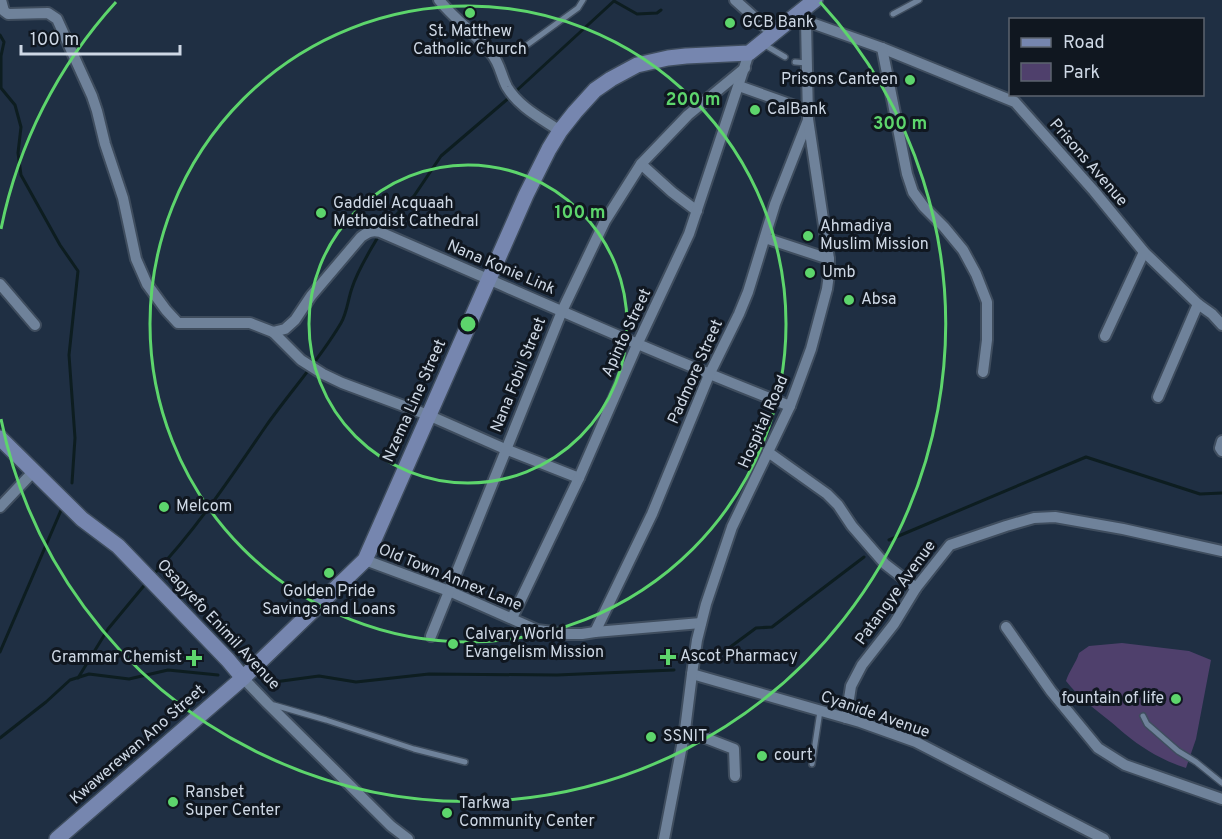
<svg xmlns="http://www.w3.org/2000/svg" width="1222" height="839" viewBox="0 0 1222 839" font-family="Overpass,sans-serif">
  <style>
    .green { fill: #4f406c }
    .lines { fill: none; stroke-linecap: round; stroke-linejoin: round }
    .stream { stroke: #0d1d20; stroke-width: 3 }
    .lane-casing { stroke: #3f4d5e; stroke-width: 8 }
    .street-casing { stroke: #3f4d5e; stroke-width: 14 }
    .secondary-casing { stroke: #3f4d5e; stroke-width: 18 }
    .lane { stroke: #6f829a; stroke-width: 5 }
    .street { stroke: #6f829a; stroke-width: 10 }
    .secondary { stroke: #7686af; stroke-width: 15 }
    .ring { fill: none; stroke: #5dd56c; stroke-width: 3 }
    .poi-dot { fill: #5dd56c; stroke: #101720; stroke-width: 2 }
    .labels { text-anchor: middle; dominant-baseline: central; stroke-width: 6; stroke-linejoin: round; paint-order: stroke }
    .poi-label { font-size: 16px; fill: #ced8e5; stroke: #101720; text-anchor: start }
    .street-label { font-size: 16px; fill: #ced8e5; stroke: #101720 }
    .centre { fill: #5dd56c; stroke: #101720; stroke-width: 3 }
    .ring-label { font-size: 18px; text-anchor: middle; font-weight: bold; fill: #5dd56c; stroke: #101720; stroke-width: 6; stroke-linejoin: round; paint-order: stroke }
  </style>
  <rect width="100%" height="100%" fill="#1f2f43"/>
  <path class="green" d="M1122,643L1189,651L1211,660L1196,739L1186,768C1164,761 1143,749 1125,734C1120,730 1116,726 1111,722C1095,709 1079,698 1066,681C1069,671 1076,663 1079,653L1089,646Z"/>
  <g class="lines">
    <g class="stream">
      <polyline points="0,35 4,42 1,56 1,88 15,105 21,127 18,153 21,175 60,245 78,271 69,355 75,438 72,483"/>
      <polyline points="515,92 614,1 637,14 657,13 661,10"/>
      <polyline points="382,230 414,196 441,156 510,97"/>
      <polyline points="889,540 1086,457 1200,494 1222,493"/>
      <path d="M153,575C196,530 231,477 266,426C290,392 320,359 341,323C347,313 348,299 352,288C358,269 369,253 379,235"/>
      <polyline points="0,652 62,508"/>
      <polyline points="714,659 756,628 772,627 864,557"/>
      <polyline points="78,678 108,629 147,582"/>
      <polyline points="267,683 319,676 356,682 429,674 557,675 674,670"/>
      <polyline points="0,738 46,702 70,680 89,674 129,679 168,670 218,675"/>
    </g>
    <g class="lane-casing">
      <g id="lane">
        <polyline points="893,14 919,0"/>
        <polyline points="763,44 785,57"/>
        <polyline points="527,45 578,8 583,0"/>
        <polyline points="795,62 807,63"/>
        <polyline points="274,705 326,720 414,749 465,762"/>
        <polyline points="1143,716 1147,724 1178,751 1196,762 1222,783"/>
        <polyline points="812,764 820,711"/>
      </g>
    </g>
    <g class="street-casing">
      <g id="street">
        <path d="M1,0L4,11L8,14L48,13L57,19L92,96L97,111L105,144L123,198L136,259L147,284L166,310L178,323H250L273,332L285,329L295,320L311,296L361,237C368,232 372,230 380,232C517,291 652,353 790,406"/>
        <path d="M439,0C455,20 476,34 491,53C500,63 501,76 507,87C519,107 541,118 560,131"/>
        <polyline points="735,0 773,34"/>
        <polyline points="806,21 882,48 1015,102 1094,191 1144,252 1198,304 1212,314 1222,325"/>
        <polyline points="882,48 907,174 913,192 924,207 944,227 963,250 976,274 987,302 987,340 983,372"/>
        <polyline points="739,86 809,111"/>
        <polyline points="641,164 672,192 697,211"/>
        <polyline points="765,238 829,259"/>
        <polyline points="0,284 35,325"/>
        <polyline points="273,332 301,360 323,374 342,383 428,415 505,449 579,478"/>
        <polyline points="1105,336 1144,252"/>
        <polyline points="1158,397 1198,304"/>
        <polyline points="1222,441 1220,448 1222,451"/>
        <polyline points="768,452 827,494 838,505 852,526 885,564 916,588"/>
        <polyline points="0,507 33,472"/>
        <polyline points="365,560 449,591 537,630 568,634 582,634 595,632 701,623"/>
        <polyline points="512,618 579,478 637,345 689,234 749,53"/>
        <polyline points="1006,627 1051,691 1098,748 1125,765 1222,799"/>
        <polyline points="595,632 652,514 709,375 739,314 748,292 775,204 808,120"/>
        <polyline points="431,636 562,311 605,221 641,164 688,115 745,68"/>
        <polyline points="692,674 860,722 916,742 1104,839"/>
        <polyline points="243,678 267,703 391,826 408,839"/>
        <polyline points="846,718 851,686 862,665 894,624 916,588 950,545 1006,526 1034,518 1055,517 1123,529 1222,551"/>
        <polyline points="685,730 734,749 735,776"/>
        <polyline points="664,839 685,730 692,674 697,640 706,604 732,527 790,406 811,349 827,289 829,274 829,259 808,119 806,21 803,9"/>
      </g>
    </g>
    <g class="secondary-casing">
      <g id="secondary">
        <polyline points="0,438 82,519 118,546 228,660 243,678"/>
        <polyline points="57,839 243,678 365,560 526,195 549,149 560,131 575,112 595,90 611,79 637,65 668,58 686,56 749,53 815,0"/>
      </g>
    </g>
    <use href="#lane" class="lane"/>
    <use href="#street" class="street"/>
    <use href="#secondary" class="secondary"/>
  </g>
  <g class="ring">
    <circle cx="468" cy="324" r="159"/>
    <circle cx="468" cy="324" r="318"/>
    <path d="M1 229A477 477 0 0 1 116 2M820 2A477 477 0 1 1 1 419"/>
  </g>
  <g class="poi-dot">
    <circle cx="470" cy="13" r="6"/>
    <circle cx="730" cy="23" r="6"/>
    <circle cx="910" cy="80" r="6"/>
    <circle cx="755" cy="110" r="6"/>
    <circle cx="321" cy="213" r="6"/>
    <circle cx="808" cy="236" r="6"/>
    <circle cx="810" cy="273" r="6"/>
    <circle cx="849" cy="300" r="6"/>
    <circle cx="164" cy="507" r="6"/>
    <circle cx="329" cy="573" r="6"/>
    <circle cx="453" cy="644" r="6"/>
    <path d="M665 648h6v6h6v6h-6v6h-6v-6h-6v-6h6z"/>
    <path d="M191 649h6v6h6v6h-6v6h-6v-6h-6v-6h6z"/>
    <circle cx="1176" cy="699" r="6"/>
    <circle cx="651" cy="737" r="6"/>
    <circle cx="762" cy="756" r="6"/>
    <circle cx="173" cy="802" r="6"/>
    <circle cx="447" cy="813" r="6"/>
  </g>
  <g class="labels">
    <g class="poi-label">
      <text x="742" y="23">GCB Bank</text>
      <text x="470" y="32" text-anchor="middle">St. Matthew<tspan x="470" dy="18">Catholic Church</tspan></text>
      <text x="898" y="80" text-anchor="end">Prisons Canteen</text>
      <text x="767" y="110">CalBank</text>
      <text x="333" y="204">Gaddiel Acquaah<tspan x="333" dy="18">Methodist Cathedral</tspan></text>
      <text x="820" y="227">Ahmadiya<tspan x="820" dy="18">Muslim Mission</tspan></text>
      <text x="822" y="273">Umb</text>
      <text x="861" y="300">Absa</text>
      <text x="176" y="507">Melcom</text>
      <text x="329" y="592" text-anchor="middle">Golden Pride<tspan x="329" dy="18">Savings and Loans</tspan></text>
      <text x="465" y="635">Calvary World<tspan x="465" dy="18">Evangelism Mission</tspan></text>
      <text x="680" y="657">Ascot Pharmacy</text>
      <text x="182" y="658" text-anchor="end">Grammar Chemist</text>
      <text x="1164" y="699" text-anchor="end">fountain of life</text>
      <text x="663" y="737">SSNIT</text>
      <text x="774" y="756">court</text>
      <text x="185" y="793">Ransbet<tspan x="185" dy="18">Super Center</tspan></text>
      <text x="459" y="804">Tarkwa<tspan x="459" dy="18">Community Center</tspan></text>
    </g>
    <g class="street-label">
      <text transform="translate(1088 163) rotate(49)">Prisons Avenue</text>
      <text transform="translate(501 268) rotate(23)">Nana Konie Link</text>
      <text transform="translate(627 333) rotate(-65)">Apinto Street</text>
      <text transform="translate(696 372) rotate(-66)">Padmore Street</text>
      <text transform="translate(519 375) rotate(-68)">Nana Fobil Street</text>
      <text transform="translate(415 401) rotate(-66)">Nzema Line Street</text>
      <text transform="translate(764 422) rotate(-66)">Hospital Road</text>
      <text transform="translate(450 578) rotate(22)">Old Town Annex Lane</text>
      <text transform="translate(896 593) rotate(-54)">Patangye Avenue</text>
      <text transform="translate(218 625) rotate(47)">Osagyefo Enimil Avenue</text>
      <text transform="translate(875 715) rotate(19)">Cyanide Avenue</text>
      <text transform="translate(138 745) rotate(-41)">Kwawerewan Ano Street</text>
    </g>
  </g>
  <circle cx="468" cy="324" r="9" class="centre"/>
  <g class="ring-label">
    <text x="693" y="105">200 m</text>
    <text x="900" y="129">300 m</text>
    <text x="580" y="218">100 m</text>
  </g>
  <rect x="1009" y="18" width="195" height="78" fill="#101720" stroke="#5c646f" stroke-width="1.5"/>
  <rect x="1021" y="38" width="30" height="9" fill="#7686af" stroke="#5c646f" stroke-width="1.5"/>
  <text x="1063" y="48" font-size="18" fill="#ced8e5">Road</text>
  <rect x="1021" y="63" width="30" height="18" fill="#4f406c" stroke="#5c646f" stroke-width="1.5"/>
  <text x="1063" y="78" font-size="18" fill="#ced8e5">Park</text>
  <path d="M21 45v9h159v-9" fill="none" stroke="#ced8e5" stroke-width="3"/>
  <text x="30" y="45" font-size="18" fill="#ced8e5" stroke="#101720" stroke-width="4.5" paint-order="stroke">100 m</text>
</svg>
